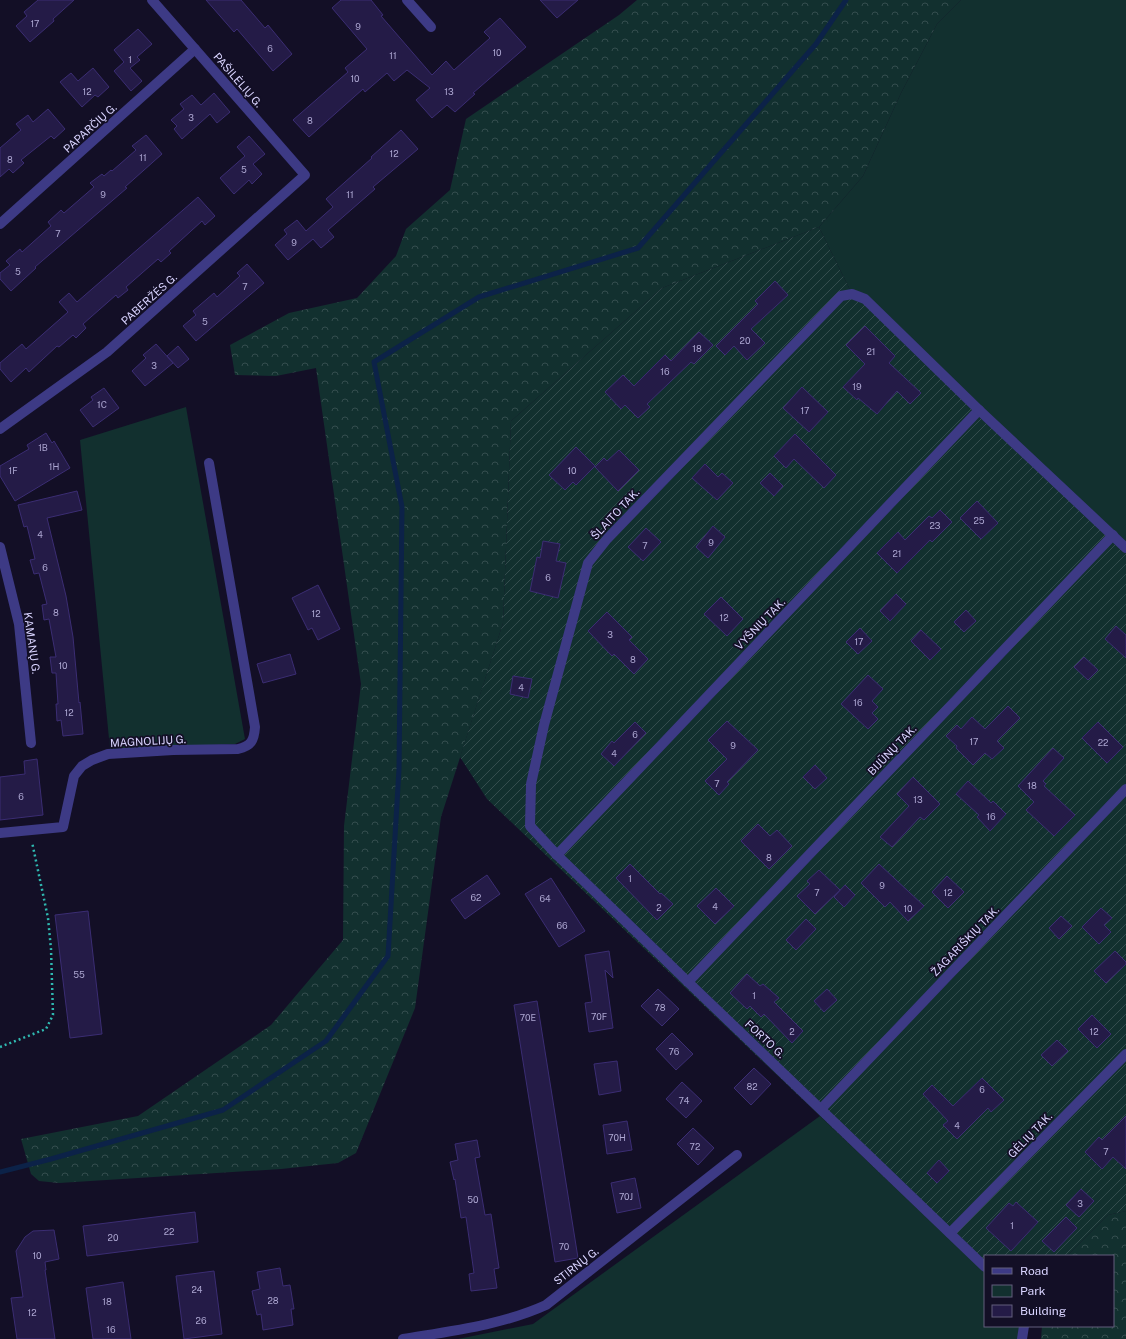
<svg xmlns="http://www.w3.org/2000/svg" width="1126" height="1339" viewBox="0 0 1126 1339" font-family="'Public Sans',sans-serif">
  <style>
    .green { fill: #12302f }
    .forest { fill: url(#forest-crowns) }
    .garden { fill: url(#garden-furrows) }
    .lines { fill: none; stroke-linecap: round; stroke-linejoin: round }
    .stream { stroke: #0c2248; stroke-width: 5 }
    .building { fill: #241b47; stroke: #3b2d73 }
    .path { stroke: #2fb8b0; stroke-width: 2.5; stroke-dasharray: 2 3; stroke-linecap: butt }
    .street { stroke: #3d3a85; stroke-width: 10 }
    .labels { text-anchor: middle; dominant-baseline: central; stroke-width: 3.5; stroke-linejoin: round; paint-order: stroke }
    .number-label { font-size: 9px; fill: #aca6d1 }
    .street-label { font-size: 11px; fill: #d9d4ff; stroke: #130f26 }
  </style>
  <defs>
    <pattern id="forest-crowns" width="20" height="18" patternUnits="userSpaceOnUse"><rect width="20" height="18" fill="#12302f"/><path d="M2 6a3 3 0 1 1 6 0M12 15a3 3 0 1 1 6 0" fill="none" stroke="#344d4e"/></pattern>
    <pattern id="garden-furrows" width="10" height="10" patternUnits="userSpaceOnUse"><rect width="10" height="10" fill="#12302f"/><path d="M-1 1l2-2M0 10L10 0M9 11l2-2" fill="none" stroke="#344d4e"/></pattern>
  </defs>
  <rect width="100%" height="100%" fill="#130f26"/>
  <g class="green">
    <polygon points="961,0 1126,0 1126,548 852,294 819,227 863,176 901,93 937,24"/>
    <polygon points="186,407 245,739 235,744 110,749 80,440"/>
    <polygon points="820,1116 985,1273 985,1326 1024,1326 1022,1339 458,1339 533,1324"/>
  </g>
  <g class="forest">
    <polygon points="637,0 961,0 937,24 901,93 863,176 819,227 662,288 511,421 503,623 441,817 415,1008 356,1153 338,1163 281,1169 59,1183 39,1181 31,1174 21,1139 138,1116 271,1025 343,940 344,826 361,684 316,368 276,376 235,375 230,345 289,313 357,298 396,256 406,229 450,190 466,119 619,15"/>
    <polygon points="1126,1211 1126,1339 1041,1339 1042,1326 1113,1326 1113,1256 1067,1256 1108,1215"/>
  </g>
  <polygon class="garden" points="819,227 852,294 865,299 1126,548 1126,1211 1108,1215 1067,1256 985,1256 985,1273 487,799 460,757 503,623 511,421 662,288"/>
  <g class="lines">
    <polyline class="stream" points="0,1172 51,1159 223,1110 326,1041 388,956 399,769 402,507 374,362 479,297 638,248 816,44 846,0"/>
  </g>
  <g class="building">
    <polygon points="38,0 74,0 53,19 54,21 30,42 16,26 27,16 24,12"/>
    <polygon points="206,0 241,0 265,28 268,25 292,54 273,71 237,29 234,32"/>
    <polygon points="341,0 371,0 383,15 381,16 432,75 446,61 454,70 490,38 484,32 500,18 526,47 473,93 475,94 455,112 447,105 432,118 416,100 430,88 407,70 394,81 387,73 365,92 363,89 309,137 293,120 348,72 345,68 367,49 332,8"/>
    <polygon points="540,0 578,0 557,18"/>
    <polygon points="138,29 152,44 137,57 140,60 130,68 142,81 131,91 114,71 124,62 114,50"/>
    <polygon points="93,68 109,87 98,97 95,95 82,107 60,82 71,73 78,81"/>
    <polygon points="214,93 230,112 217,123 210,114 182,139 174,129 177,126 171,120 184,109 180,104 192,95 201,105"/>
    <polygon points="48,109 65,129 54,139 51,136 21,160 24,163 13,173 9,169 0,177 0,148 21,130 16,124 28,115 33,122"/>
    <polygon points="401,130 418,149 373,187 375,189 328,230 334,237 321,248 313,239 288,260 275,245 287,234 284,230 297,220 306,231 333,207 326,199 372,158 371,157"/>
    <polygon points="146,135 162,154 125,187 127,188 35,267 36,268 11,291 0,279 0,273 10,265 6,261 20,249 22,252 51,226 48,222 61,210 64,213 94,187 90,183 102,174 104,176 111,170 112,171 136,150 132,146"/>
    <polygon points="249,136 265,154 253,164 262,174 252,184 249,180 234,194 220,178 245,156 237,147"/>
    <polygon points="198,197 215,216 205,225 202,221 169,251 171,253 161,262 158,259 126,287 128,290 118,298 116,295 83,324 86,328 76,338 73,335 59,347 57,346 29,372 26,368 11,382 0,369 0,363 22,344 26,349 68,312 59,302 69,293 77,302"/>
    <polygon points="247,264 264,283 196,341 183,326 196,315 193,311 214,293 217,297 240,276 237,273"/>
    <polygon points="775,281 788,295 751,329 765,343 747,360 734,346 725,355 716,346 758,304 755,301"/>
    <polygon points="865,326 895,356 889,363 921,393 910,404 897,391 877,414 858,398 857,400 843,387 865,364 846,345"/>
    <polygon points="699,332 713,345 694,364 691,362 647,404 650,407 638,418 625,405 621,409 605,392 623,375 634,386 665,355 671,361"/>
    <polygon points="156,344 173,363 145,386 132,371 146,358 143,355"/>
    <polygon points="178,346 189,359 178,368 167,356"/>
    <polygon points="802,387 828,412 809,432 783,408"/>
    <polygon points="104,388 119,408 93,427 80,410 93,400 91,397"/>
    <polygon points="46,433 52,443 54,441 70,468 15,501 0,476 0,466 29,449 27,445"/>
    <polygon points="795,434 836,475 824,488 794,459 786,468 774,456"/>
    <polygon points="576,447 595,466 576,485 573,482 565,490 549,475"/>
    <polygon points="619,450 639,470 618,491 595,467 604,458 607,461"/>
    <polygon points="705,464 718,477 722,473 733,483 717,500 692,478"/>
    <polygon points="770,473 783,486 774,496 760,483"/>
    <polygon points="77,491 82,510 47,518 66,596 73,637 79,703 80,702 83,734 63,736 61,720 57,721 56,704 58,704 56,673 52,673 50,657 56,657 49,619 44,620 42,605 47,604 39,573 34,574 30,560 35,559 27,526 24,527 18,505"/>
    <polygon points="977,501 998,523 981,539 960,518"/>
    <polygon points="940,510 952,522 932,542 930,540 897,573 877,553 898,532 905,540 929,516 932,518"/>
    <polygon points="713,526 725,537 708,558 696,547"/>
    <polygon points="646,528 661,542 643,561 628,547"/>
    <polygon points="543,541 560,544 556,561 566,563 558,598 530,591 537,557 540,558"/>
    <polygon points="318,585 340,629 318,640 312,628 308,630 292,598"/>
    <polygon points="896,594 906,604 890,621 880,611"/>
    <polygon points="721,597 743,619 727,636 704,614"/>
    <polygon points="966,610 976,621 964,632 954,622"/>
    <polygon points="607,612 632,637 629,640 648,659 634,674 614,654 612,656 588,631"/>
    <polygon points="1116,626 1126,635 1126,658 1105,639"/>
    <polygon points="860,628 872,641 858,654 846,642"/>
    <polygon points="921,630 941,649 930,660 911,641"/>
    <polygon points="290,654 296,674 263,683 257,664"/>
    <polygon points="1084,657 1098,670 1088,680 1074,667"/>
    <polygon points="868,675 883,689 872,701 878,707 872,713 878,719 868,729 841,704"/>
    <polygon points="513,676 532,679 528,698 510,694"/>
    <polygon points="1008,706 1020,718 997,741 1004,748 992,759 985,753 973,765 956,748 957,746 946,736 957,725 961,729 972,717 985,729"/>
    <polygon points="727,721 758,750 727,782 729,784 719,795 705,781 727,759 708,740"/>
    <polygon points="635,722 646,733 614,766 601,754 612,741 614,743"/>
    <polygon points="1098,722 1123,747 1107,763 1082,738"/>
    <polygon points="1053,748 1064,758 1043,781 1046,784 1044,786 1075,815 1054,836 1026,810 1034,802 1018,786"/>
    <polygon points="37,759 43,815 0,820 0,777 25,774 24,761"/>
    <polygon points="815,765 827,778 815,789 803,777"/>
    <polygon points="913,777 940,804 924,820 920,817 892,847 880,837 909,806 897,794"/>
    <polygon points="968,781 991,803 993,801 1006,814 990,831 977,817 979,815 956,794"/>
    <polygon points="758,824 770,836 777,830 792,846 769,869 741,841"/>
    <polygon points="630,864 660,894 661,893 673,904 657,920 616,878"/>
    <polygon points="879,864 924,906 908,921 890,902 885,907 861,883"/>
    <polygon points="819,870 840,890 815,914 797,896 810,884 807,881"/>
    <polygon points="487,875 500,894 465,919 451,900"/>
    <polygon points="947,876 964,892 948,908 932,892"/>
    <polygon points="551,878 585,931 559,947 525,894"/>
    <polygon points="845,885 855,895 844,907 834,897"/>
    <polygon points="716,888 734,906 715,924 697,906"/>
    <polygon points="1101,908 1112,918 1104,925 1111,932 1099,944 1082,927"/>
    <polygon points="88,911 102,1034 70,1038 55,915"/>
    <polygon points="1061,916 1072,926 1059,939 1049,928"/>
    <polygon points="806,919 816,929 796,950 786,940"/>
    <polygon points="609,951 613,978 605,970 613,1028 589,1032 585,1003 592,1002 585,955"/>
    <polygon points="1115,951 1126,962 1126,964 1106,983 1094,971"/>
    <polygon points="747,974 760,986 763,984 779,998 774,1002 803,1031 792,1043 764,1014 761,1017 750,1006 747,1009 730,993"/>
    <polygon points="658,989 679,1009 662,1026 641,1006"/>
    <polygon points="827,989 837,1000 824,1012 814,1001"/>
    <polygon points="537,1001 578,1258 555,1262 514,1005"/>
    <polygon points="1092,1015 1111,1034 1097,1048 1078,1029"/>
    <polygon points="672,1033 693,1054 676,1070 656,1049"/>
    <polygon points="1057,1040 1068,1051 1052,1066 1041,1055"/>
    <polygon points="617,1061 621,1091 599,1095 594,1064"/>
    <polygon points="754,1068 771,1084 751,1105 734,1088"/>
    <polygon points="982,1078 1004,1100 991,1112 988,1108 957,1139 943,1125 948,1121 923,1094 932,1085 953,1106"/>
    <polygon points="682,1082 702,1101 686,1118 666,1099"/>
    <polygon points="1126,1116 1126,1169 1113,1157 1102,1169 1085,1152 1099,1137 1102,1140"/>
    <polygon points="627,1121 632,1150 607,1154 603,1125"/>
    <polygon points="693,1128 714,1148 698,1165 677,1144"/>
    <polygon points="477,1140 480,1157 475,1158 485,1215 491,1214 499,1268 494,1269 497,1288 471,1291 469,1274 474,1273 466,1217 461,1218 455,1179 454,1180 450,1162 458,1160 455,1144"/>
    <polygon points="939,1160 949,1171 937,1183 927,1173"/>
    <polygon points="635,1178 641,1208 617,1213 611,1183"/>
    <polygon points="1081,1189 1094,1201 1079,1217 1066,1205"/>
    <polygon points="1016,1202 1038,1222 1011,1251 986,1228 1009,1203 1013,1206"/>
    <polygon points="195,1212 198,1242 87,1256 83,1226"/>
    <polygon points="1066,1217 1077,1228 1054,1252 1042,1241"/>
    <polygon points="54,1230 59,1259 45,1262 46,1270 45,1270 55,1339 17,1339 11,1298 23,1297 16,1251 25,1237 33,1231"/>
    <polygon points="280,1268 283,1286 290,1285 294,1309 291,1309 293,1325 263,1330 261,1314 257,1315 252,1291 260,1289 257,1272"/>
    <polygon points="214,1271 222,1334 184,1339 176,1276"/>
    <polygon points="123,1282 131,1339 93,1339 86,1288"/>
  </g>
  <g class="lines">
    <polyline class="path" points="0,1047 46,1029 53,1015 51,949 48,918 32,842"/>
    <g class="street">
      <polyline points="407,0 431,27"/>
      <polyline points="0,224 195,49"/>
      <polyline points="0,429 107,352 305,175 152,0"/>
      <polyline points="0,547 19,624 31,743"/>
      <path d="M0,833L63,827L74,776L82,766L92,760L108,754L173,750L238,749C251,746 254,741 255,727L209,463"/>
      <polyline points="557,855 979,410"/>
      <polyline points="688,982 1113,535"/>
      <polyline points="821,1109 1126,789"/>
      <polyline points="950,1233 1126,1054"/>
      <polyline points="985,1267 688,982 557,855 530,826 531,784 544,725 588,563 607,539 841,296 852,294 865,299 979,410 1126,548"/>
      <path d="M403,1339C451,1331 502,1325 546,1305L737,1155"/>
      <polyline points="1022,1339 1024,1326"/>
    </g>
  </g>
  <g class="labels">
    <g class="number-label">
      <text x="35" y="23">17</text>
      <text x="358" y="26">9</text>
      <text x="270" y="48">6</text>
      <text x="497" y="52">10</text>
      <text x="393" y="55">11</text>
      <text x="130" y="59">1</text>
      <text x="355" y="78">10</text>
      <text x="87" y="91">12</text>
      <text x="449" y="91">13</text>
      <text x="191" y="117">3</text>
      <text x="310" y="120">8</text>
      <text x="394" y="153">12</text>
      <text x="143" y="157">11</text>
      <text x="10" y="159">8</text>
      <text x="244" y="169">5</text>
      <text x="103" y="194">9</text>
      <text x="350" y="194">11</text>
      <text x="58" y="233">7</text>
      <text x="294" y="242">9</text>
      <text x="18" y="271">5</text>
      <text x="245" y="286">7</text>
      <text x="205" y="321">5</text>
      <text x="745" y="340">20</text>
      <text x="697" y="348">18</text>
      <text x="871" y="351">21</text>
      <text x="154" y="365">3</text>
      <text x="665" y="371">16</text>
      <text x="857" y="386">19</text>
      <text x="102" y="404">1C</text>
      <text x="805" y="410">17</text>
      <text x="43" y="447">1B</text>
      <text x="54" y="466">1H</text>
      <text x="13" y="470">1F</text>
      <text x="572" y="470">10</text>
      <text x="979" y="520">25</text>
      <text x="935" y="525">23</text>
      <text x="40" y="534">4</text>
      <text x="711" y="542">9</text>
      <text x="645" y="545">7</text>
      <text x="897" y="553">21</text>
      <text x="45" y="567">6</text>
      <text x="548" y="577">6</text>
      <text x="56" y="612">8</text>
      <text x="316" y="613">12</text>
      <text x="724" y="617">12</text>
      <text x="610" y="634">3</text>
      <text x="859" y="641">17</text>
      <text x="633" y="659">8</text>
      <text x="63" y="665">10</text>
      <text x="521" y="687">4</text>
      <text x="858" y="702">16</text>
      <text x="69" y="712">12</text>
      <text x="635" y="734">6</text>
      <text x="974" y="741">17</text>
      <text x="1103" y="742">22</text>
      <text x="733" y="745">9</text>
      <text x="614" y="753">4</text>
      <text x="717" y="783">7</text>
      <text x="1032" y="785">18</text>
      <text x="21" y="796">6</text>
      <text x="918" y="799">13</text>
      <text x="991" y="816">16</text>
      <text x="769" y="857">8</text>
      <text x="630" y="878">1</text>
      <text x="882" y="885">9</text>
      <text x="817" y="892">7</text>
      <text x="948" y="892">12</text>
      <text x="476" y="897">62</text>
      <text x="545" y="898">64</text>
      <text x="715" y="906">4</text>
      <text x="659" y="907">2</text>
      <text x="908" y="908">10</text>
      <text x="562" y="925">66</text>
      <text x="79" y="974">55</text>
      <text x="754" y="995">1</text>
      <text x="660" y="1007">78</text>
      <text x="599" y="1016">70F</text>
      <text x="528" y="1017">70E</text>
      <text x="792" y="1031">2</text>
      <text x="1094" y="1031">12</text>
      <text x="674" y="1051">76</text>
      <text x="752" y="1086">82</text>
      <text x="982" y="1089">6</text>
      <text x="684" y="1100">74</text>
      <text x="957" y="1125">4</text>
      <text x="617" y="1137">70H</text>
      <text x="695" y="1146">72</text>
      <text x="1106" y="1151">7</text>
      <text x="626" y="1196">70J</text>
      <text x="473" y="1199">50</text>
      <text x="1080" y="1203">3</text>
      <text x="1012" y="1225">1</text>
      <text x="169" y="1231">22</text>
      <text x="113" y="1237">20</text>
      <text x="564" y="1246">70</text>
      <text x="37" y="1255">10</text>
      <text x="197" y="1289">24</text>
      <text x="273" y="1300">28</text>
      <text x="107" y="1301">18</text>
      <text x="32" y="1312">12</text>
      <text x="201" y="1320">26</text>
      <text x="111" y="1329">16</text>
    </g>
    <g class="street-label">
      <text transform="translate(238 80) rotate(49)">PAŠILĖLIŲ G.</text>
      <text transform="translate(90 128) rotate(-42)">PAPARČIŲ G.</text>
      <text transform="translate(149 299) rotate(-42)">PABERŽĖS G.</text>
      <text transform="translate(615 514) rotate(-47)">ŠLAITO TAK.</text>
      <text transform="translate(760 624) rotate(-46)">VYŠNIŲ TAK.</text>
      <text transform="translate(32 643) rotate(82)">KAMANŲ G.</text>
      <text transform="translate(148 741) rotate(-3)">MAGNOLIJŲ G.</text>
      <text transform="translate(892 750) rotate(-46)">BIJŪNŲ TAK.</text>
      <text transform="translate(965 941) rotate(-46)">ŽAGARIŠKIŲ TAK.</text>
      <text transform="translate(765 1039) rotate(43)">FORTO G.</text>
      <text transform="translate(1030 1135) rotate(-46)">GĖLIŲ TAK.</text>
      <text transform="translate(576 1266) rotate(-38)">STIRNŲ G.</text>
    </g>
  </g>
  <rect x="984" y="1255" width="130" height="72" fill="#130f26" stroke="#625e7d"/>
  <rect x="992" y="1268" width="20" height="6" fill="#3d3a85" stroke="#625e7d"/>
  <text x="1020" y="1275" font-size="12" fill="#d9d4ff">Road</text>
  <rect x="992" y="1285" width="20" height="12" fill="#12302f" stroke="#625e7d"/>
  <text x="1020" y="1295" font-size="12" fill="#d9d4ff">Park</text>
  <rect x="992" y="1305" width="20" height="12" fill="#241b47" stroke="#625e7d"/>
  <text x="1020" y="1315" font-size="12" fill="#d9d4ff">Building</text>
</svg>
